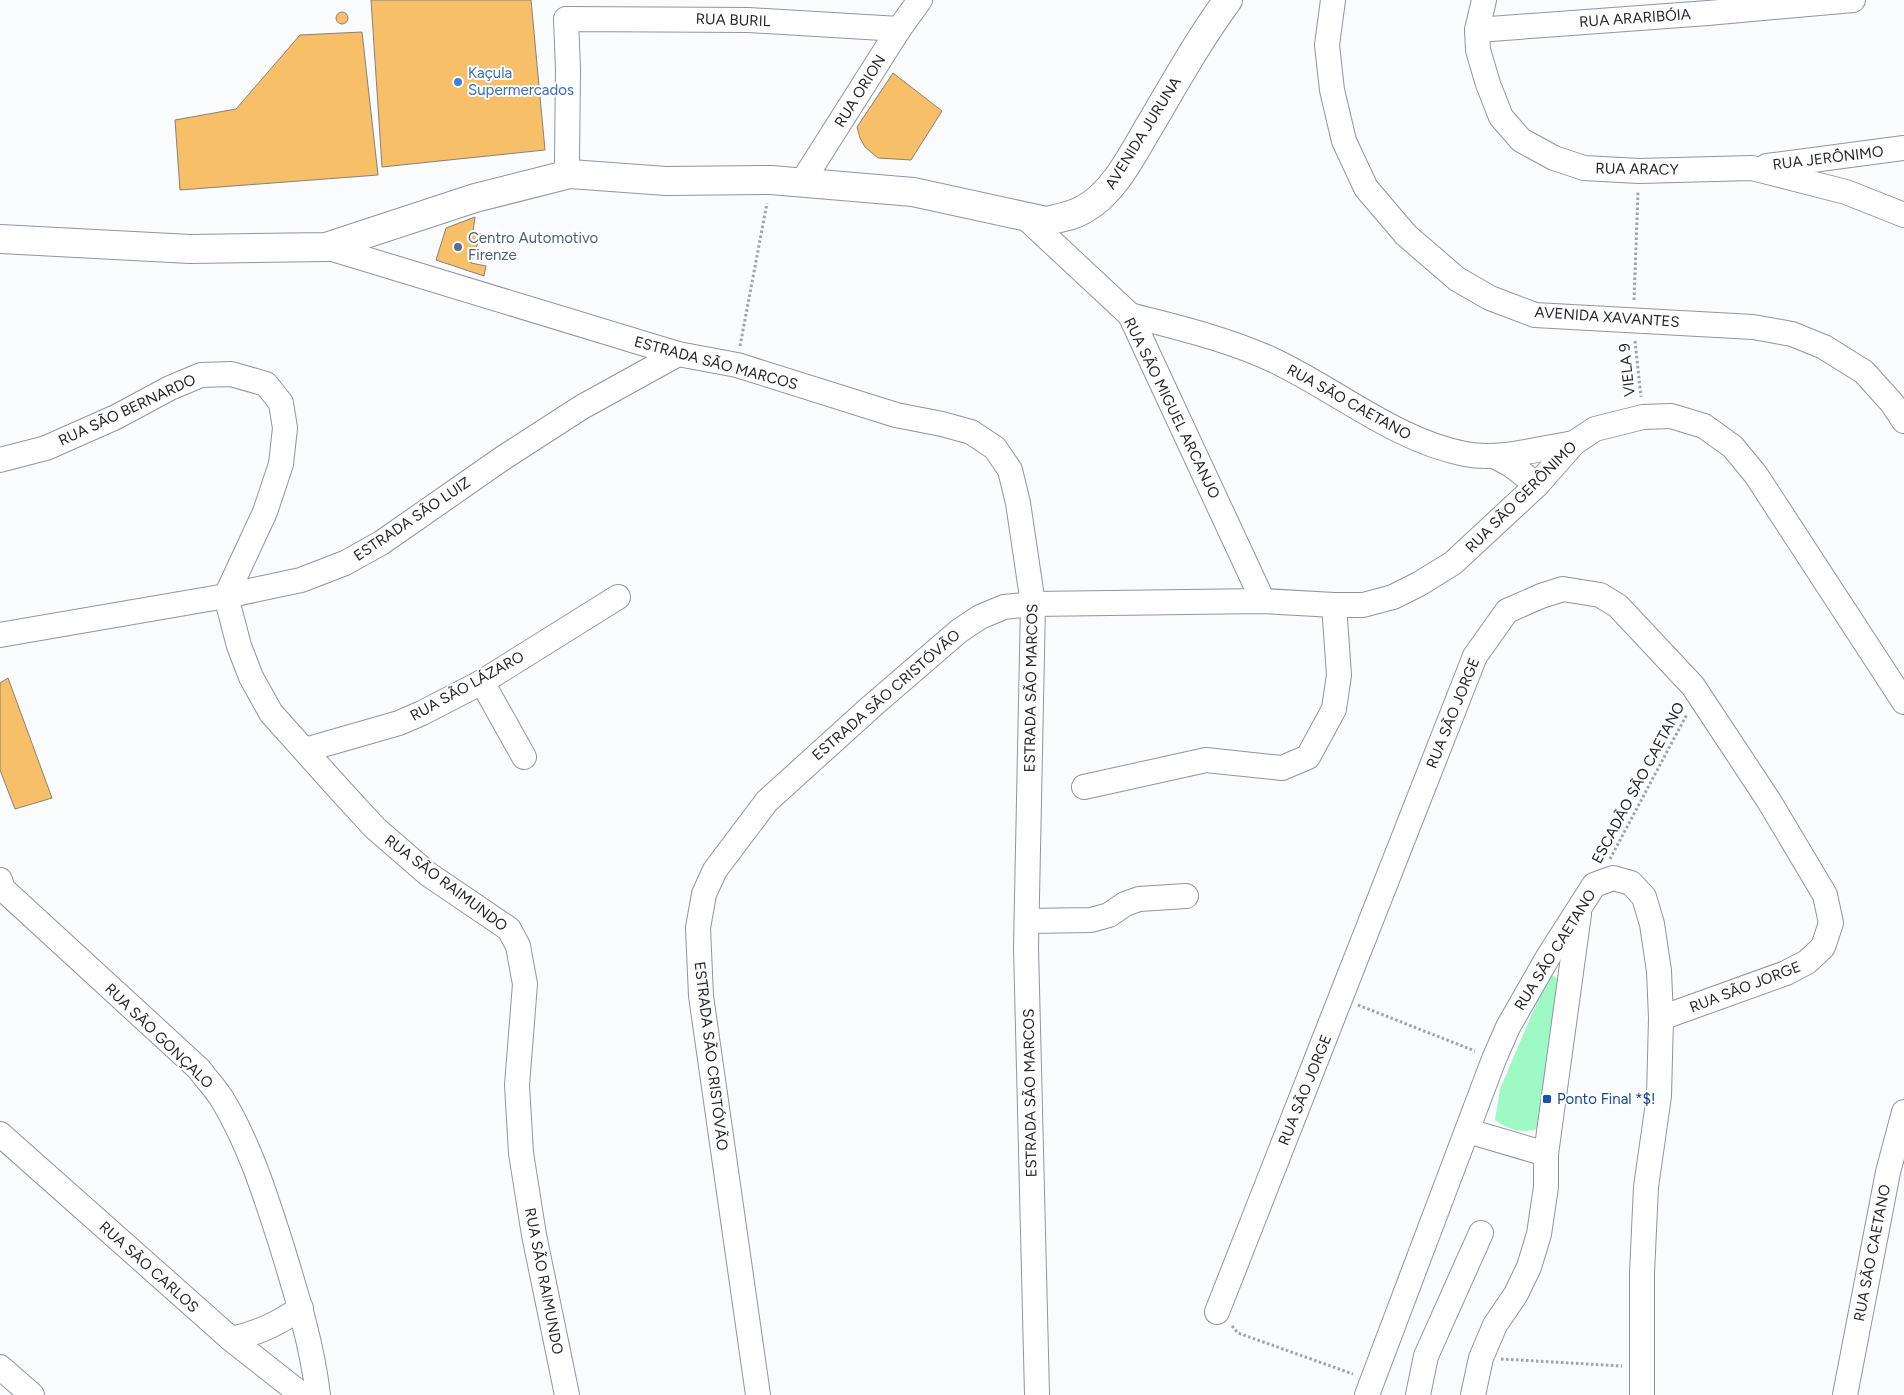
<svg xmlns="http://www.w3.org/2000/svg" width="1904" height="1395" viewBox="0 0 1904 1395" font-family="Figtree,sans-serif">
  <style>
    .green { fill: #9ff9c5 }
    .building { fill: #f7bf68; stroke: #888178 }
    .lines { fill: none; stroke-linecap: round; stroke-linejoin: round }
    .minor-casing { stroke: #90959f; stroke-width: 26 }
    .major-casing { stroke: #90959f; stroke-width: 30 }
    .path { stroke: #a1a3a6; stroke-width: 3; stroke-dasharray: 2.5 2.5; stroke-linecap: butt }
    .minor { stroke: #fff; stroke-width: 24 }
    .major { stroke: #fff; stroke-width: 28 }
    .shop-dot { fill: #3f7fe0; stroke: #fff; stroke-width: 2 }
    .service-dot { fill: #5c6f8a; stroke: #fff; stroke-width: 2 }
    .transit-dot { fill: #1a4fb4; stroke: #fff; stroke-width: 2 }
    .labels { text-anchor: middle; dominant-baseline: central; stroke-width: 4; stroke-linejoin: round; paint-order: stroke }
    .street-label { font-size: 15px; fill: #24262a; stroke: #fff }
    .shop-label { font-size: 15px; fill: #366cbe; stroke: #fff; text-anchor: start }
    .service-label { font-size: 15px; fill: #4e5e75; stroke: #fff; text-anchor: start }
    .transit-label { font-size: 15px; fill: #164399; stroke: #fff; text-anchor: start }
  </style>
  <rect width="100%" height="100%" fill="#fafbfd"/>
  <path class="green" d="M1549,974L1557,978L1559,1014L1546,1105L1537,1129C1522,1134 1507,1129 1495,1120L1500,1089Z"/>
  <g class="building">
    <polygon points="371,0 531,0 545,150 382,167"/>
    <circle cx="342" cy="18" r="6"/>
    <polygon points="362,32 378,175 180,190 175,120 236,109 300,35"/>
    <polygon points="893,73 942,111 911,160 878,158 865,147 860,138 857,127"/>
    <polygon points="475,217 473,231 481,234 471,263 486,266 484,276 436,260 446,228"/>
    <polygon points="8,678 52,798 15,809 0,770 0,683"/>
  </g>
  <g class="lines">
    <g class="minor-casing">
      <g id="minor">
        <polyline points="1333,0 1327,45 1332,90 1344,141 1366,188 1406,235 1457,279 1490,298 1535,315 1753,327 1792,334 1824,347 1864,372 1892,403 1904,421"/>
        <polyline points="1484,0 1477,30 1478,50 1488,84 1501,117 1521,140 1554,158 1584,168 1639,171 1752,168 1846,192 1904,215"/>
        <polyline points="1477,30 1708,13 1853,0"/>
        <polyline points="567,161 568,69 566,19 749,20 899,29"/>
        <polyline points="1767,166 1904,148"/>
        <polyline points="802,182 899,29 920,0"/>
        <polyline points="1026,218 1130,315 1263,601"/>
        <polyline points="326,247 678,354 737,365 896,415 942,424 971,432 995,448 1010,470 1018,503 1033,604 1026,947 1037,1395"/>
        <path d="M1130,315C1179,328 1228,339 1275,361C1338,391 1395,440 1465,454C1499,461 1541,448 1574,443"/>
        <polyline points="1494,456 1511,465 1537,485"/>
        <polyline points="0,460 46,448 116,417 170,388 201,375 231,374 266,384 281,403 285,428 281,464 265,512 226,596 239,646 251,677 271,713 340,790 375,828 428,874 509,929 518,946 525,984 517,1085 521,1153 534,1235 567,1395"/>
        <polyline points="0,635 226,596 301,580 345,563 381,543 503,458 582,407 678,354"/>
        <polyline points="482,682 524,757"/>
        <polyline points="305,750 399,723 422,713 482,682 618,597"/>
        <polyline points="1084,787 1206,760 1282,768 1308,757 1334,709 1339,675 1334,605"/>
        <path d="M0,880L3,889L199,1069C206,1079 216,1089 222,1099C250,1145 266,1197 282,1247C297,1296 312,1344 318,1395"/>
        <polyline points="1027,921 1091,920 1109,915 1125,904 1139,899 1186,896"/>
        <polyline points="1468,1131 1546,1154"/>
        <polyline points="0,1134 231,1339 302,1395"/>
        <polyline points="1217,1312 1475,656 1507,611 1541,596 1563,589 1600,595 1618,606 1693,686 1769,801 1825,895 1831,923 1823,947 1807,962 1786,973 1661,1018"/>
        <path d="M231,1339C259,1333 277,1324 301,1308"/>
        <polyline points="0,1367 32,1395"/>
        <polyline points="758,1395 701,996 698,928 704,894 715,870 767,801 872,706 959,631 980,617 1004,607 1033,604 1263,601 1334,605 1363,605 1393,597 1419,584 1453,563 1537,485 1574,443 1595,429 1643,417 1671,416 1704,426 1733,447 1756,475 1904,702"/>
        <polyline points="1367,1395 1494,1059 1508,1027 1548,957 1594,885 1613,878 1631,883 1644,897 1652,924 1659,971 1661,1018 1659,1096 1646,1187 1642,1273 1642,1395"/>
        <polyline points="1418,1395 1426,1356 1481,1233"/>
        <polyline points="1473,1395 1481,1358 1495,1325 1516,1294 1529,1267 1539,1234 1546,1187 1546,1154 1579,914"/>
        <polyline points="1845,1395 1888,1172 1904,1112"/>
      </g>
    </g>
    <g class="major-casing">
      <path id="major" d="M0,239L190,249L326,247L475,198L570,174L666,181L771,180L913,192L1046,221C1059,218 1074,216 1086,208C1116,191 1135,149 1153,120C1177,79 1200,38 1228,0"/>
    </g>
    <g class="path">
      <polyline points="1634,300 1638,192"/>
      <polyline points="1635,341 1641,397"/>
      <polyline points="740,346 767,203"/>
      <polyline points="1610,859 1687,714"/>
      <polyline points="1358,1005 1475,1051"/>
      <polyline points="1232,1326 1238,1333 1353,1374"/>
      <polyline points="1501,1359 1622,1366"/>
    </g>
    <use href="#minor" class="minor"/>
    <use href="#major" class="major"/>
  </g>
  <circle class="shop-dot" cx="458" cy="82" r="5"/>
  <circle class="service-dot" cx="458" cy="247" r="5"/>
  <rect class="transit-dot" x="1542" y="1094" width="10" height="10" rx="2.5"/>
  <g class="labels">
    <g class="street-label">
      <text transform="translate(1635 18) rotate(-4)">RUA ARARIBÓIA</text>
      <text transform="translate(733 20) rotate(2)">RUA BURIL</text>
      <text transform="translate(860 91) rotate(-58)">RUA ORION</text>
      <text transform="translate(1143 133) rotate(-58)">AVENIDA JURUNA</text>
      <text transform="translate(1828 158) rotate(-7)">RUA JERÔNIMO</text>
      <text transform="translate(1637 169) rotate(1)">RUA ARACY</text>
      <text transform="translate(1607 317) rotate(4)">AVENIDA XAVANTES</text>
      <text transform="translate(716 363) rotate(15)">ESTRADA SÃO MARCOS</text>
      <text transform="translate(1627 370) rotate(-96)">VIELA 9</text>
      <text transform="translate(1349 402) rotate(29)">RUA SÃO CAETANO</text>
      <text transform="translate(1172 408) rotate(64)">RUA SÃO MIGUEL ARCANJO</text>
      <text transform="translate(127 410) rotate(-25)">RUA SÃO BERNARDO</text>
      <text transform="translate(1521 497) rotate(-45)">RUA SÃO GERÔNIMO</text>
      <text transform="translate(412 519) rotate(-34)">ESTRADA SÃO LUIZ</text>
      <text transform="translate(467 686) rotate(-29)">RUA SÃO LÁZARO</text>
      <text transform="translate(1031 688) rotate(-89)">ESTRADA SÃO MARCOS</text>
      <text transform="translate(886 695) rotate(-41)">ESTRADA SÃO CRISTÓVÃO</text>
      <text transform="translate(1453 713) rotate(-68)">RUA SÃO JORGE</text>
      <text transform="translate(1638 783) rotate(-62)">ESCADÃO SÃO CAETANO</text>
      <text transform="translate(446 883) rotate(37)">RUA SÃO RAIMUNDO</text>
      <text transform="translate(1555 950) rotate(-58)">RUA SÃO CAETANO</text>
      <text transform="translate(1745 987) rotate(-21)">RUA SÃO JORGE</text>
      <text transform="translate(159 1036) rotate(44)">RUA SÃO GONÇALO</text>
      <text transform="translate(711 1056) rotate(83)">ESTRADA SÃO CRISTÓVÃO</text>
      <text transform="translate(1305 1090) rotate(-68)">RUA SÃO JORGE</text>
      <text transform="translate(1030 1093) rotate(-91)">ESTRADA SÃO MARCOS</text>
      <text transform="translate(1872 1253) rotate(-79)">RUA SÃO CAETANO</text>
      <text transform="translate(149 1267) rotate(42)">RUA SÃO CARLOS</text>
      <text transform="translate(544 1281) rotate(79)">RUA SÃO RAIMUNDO</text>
    </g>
    <g class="shop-label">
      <text x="468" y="73">Kaçula<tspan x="468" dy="17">Supermercados</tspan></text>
    </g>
    <g class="service-label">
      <text x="468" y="238">Centro Automotivo<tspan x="468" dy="17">Firenze</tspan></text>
    </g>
    <g class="transit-label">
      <text x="1557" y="1099">Ponto Final *$!</text>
    </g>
  </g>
</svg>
